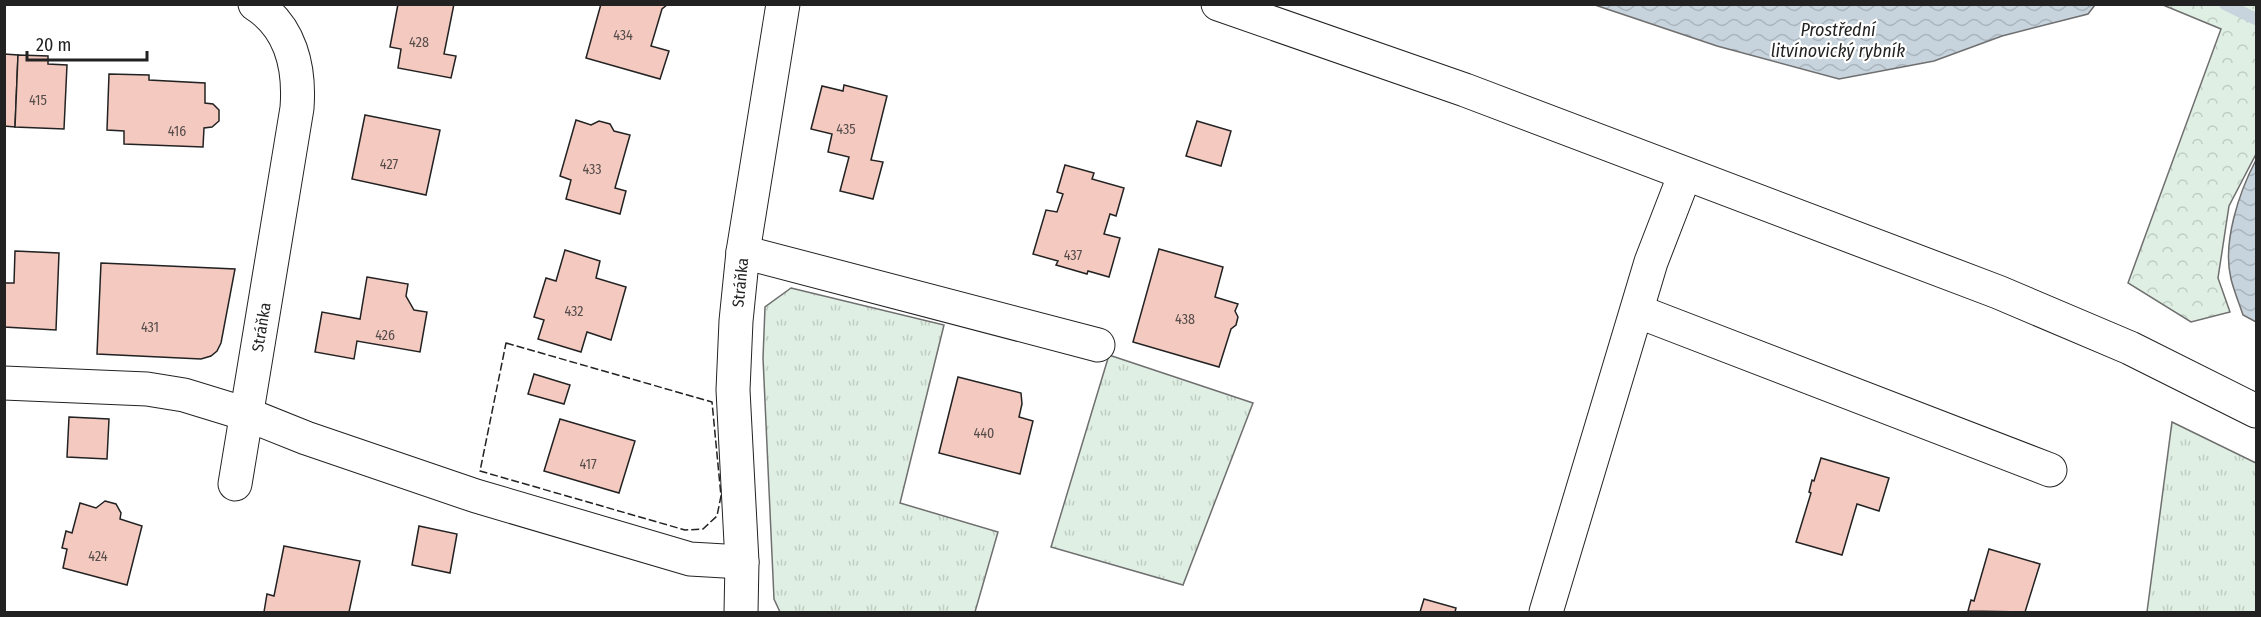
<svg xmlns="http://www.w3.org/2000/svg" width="2261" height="617" viewBox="0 0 2261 617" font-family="'Fira Sans Condensed',sans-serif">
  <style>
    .grass { fill: url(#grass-tufts); stroke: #6f6f6f; stroke-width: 1.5 }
    .forest { fill: url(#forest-crowns); stroke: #6f6f6f; stroke-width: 1.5 }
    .water { fill: url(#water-waves); stroke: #6f6f6f; stroke-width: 1.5 }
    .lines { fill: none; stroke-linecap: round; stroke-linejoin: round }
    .stream { stroke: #c7d3dd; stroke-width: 12 }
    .building { fill: #f3c9c0; stroke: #222; stroke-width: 1.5 }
    .minor-casing { stroke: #222; stroke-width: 35 }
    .minor { stroke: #fff; stroke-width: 33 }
    .fence { stroke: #222; stroke-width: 1.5; stroke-dasharray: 8 3; stroke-linecap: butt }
    .labels { text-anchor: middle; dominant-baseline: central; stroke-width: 4.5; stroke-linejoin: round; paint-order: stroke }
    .number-label { font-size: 14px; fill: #564c4a }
    .street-label { font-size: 16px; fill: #222; stroke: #fff }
    .water-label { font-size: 18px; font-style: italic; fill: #222; stroke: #fff }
  </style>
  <defs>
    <pattern id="grass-tufts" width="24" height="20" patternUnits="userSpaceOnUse" patternTransform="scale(1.5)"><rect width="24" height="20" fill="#e0efe3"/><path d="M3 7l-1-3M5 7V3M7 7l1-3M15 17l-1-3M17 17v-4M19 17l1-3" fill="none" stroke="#c0cdc2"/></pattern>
    <pattern id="forest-crowns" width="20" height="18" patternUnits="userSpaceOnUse" patternTransform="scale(1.5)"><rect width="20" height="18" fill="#e0efe3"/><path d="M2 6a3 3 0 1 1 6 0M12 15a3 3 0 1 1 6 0" fill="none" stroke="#c0cdc2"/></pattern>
    <pattern id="water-waves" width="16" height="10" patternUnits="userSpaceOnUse" patternTransform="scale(1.5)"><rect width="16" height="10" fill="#c7d3dd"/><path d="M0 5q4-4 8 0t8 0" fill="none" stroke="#abb5bd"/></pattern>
  </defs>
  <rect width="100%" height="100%" fill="#fff"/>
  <g class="grass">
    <polygon points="791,288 944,325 900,503 998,532 975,612 780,612 774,599 763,358 765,307"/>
    <polygon points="1109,355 1253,403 1183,585 1051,547"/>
    <polygon points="2172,422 2256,463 2256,612 2147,612"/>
  </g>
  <polygon class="forest" points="2163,5 2256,5 2256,154 2229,206 2218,278 2230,312 2191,322 2128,283 2221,29"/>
  <g class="water">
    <polygon points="1595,5 2095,5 2088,14 2002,36 1934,61 1839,79 1717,46"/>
    <path d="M2256,160V322L2243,315C2239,303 2234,291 2231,279C2222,243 2239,192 2256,160Z"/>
  </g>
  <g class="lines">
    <polyline class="stream" points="2225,4 2256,19"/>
  </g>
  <g class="building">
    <polygon points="398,4 454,4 444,54 456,56 451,78 398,68 401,49 390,47"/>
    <polygon points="601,4 668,4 662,9 651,46 669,51 660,79 586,58"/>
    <polygon points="4,54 18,55 15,127 4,126"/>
    <polygon points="18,55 48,56 48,64 67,65 64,129 15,127"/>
    <polygon points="109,74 149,75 149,80 205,83 205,103 213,104 219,110 219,121 212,127 204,128 203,147 124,144 124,131 107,130"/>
    <polygon points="844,85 887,96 871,160 883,162 873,199 840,191 849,157 828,152 832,134 811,129 822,86 843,91"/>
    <polygon points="365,115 440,130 426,195 352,179"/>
    <polygon points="576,120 591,125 599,121 610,124 614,131 630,135 615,188 626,191 620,214 566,199 571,180 560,176"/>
    <polygon points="1197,121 1231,131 1221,166 1186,156"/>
    <polygon points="1065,165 1094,173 1092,179 1124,188 1116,216 1110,214 1104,234 1120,238 1109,277 1088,271 1087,274 1056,265 1058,261 1033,254 1046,210 1057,212 1063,194 1057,192"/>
    <polygon points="1159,249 1223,267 1215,297 1238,304 1235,311 1238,317 1236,325 1231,329 1219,367 1133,342"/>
    <polygon points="565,250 600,261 596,278 626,287 611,340 587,332 581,352 538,339 544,320 534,317 546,278 556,281"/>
    <polygon points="15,251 59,253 56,330 4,327 4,283 14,283"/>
    <polygon points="101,263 235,269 221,343 217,351 211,356 201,359 97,354"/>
    <polygon points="367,277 408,284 406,296 414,310 427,312 420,352 357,341 354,359 315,352 322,312 360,319"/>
    <polygon points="534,374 570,385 564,404 528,394"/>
    <polygon points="958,377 1021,393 1022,404 1019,417 1033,421 1020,474 939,453"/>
    <polygon points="69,417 109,419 107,459 67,457"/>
    <polygon points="560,419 635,441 619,493 544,471"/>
    <polygon points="1821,458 1889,478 1879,511 1857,504 1842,555 1796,542 1811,493 1809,492 1812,480 1814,481"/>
    <polygon points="105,501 116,504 121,513 120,519 142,526 127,585 63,568 67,549 62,548 66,531 72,533 80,503 96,508"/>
    <polygon points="419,526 457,534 450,573 412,565"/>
    <polygon points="284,546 360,561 349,612 264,612 267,594 274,596"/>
    <polygon points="1989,549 2040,564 2025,612 1968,611 1971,600 1974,601"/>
    <polygon points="1424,599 1456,608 1455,612 1420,612"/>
  </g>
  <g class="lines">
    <g class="minor-casing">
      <g id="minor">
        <polyline points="1218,4 1465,90 1998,292 2130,348 2256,411"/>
        <polyline points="743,252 1098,345"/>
        <polyline points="1637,311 2050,470"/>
        <polyline points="4,383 147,389 184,395 246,414 306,438 476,496 690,559 742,562"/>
        <path id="s1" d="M235,484L297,108C300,68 291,27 255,4"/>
        <path id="s2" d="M741,612L742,562L733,390L736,321L743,252L783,4"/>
        <polyline points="1546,612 1651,262 1685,174"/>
      </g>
    </g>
    <use href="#minor" class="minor"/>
    <polygon class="fence" points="506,343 712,402 721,496 717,516 703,529 685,530 480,471"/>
  </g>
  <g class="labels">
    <g class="number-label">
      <text x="623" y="35">434</text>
      <text x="419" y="42">428</text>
      <text x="38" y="100">415</text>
      <text x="846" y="129">435</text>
      <text x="177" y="131">416</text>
      <text x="389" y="164">427</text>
      <text x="592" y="169">433</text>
      <text x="1073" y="255">437</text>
      <text x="574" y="311">432</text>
      <text x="1185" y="319">438</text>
      <text x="150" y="327">431</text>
      <text x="385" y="335">426</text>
      <text x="984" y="433">440</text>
      <text x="588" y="464">417</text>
      <text x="98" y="556">424</text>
    </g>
    <g class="street-label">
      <text stroke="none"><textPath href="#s2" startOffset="330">Stráňka</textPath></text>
      <text stroke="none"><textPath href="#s1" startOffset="159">Stráňka</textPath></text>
    </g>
    <g class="water-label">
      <text x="1838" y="30">Prostřední<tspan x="1838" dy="21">litvínovický rybník</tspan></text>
    </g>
  </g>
  <rect width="2261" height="617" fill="none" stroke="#222222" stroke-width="12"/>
  <path d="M27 51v9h120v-9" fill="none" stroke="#222222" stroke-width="3"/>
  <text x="36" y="51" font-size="18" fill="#222222" stroke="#ffffff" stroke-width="4.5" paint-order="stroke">20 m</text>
</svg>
